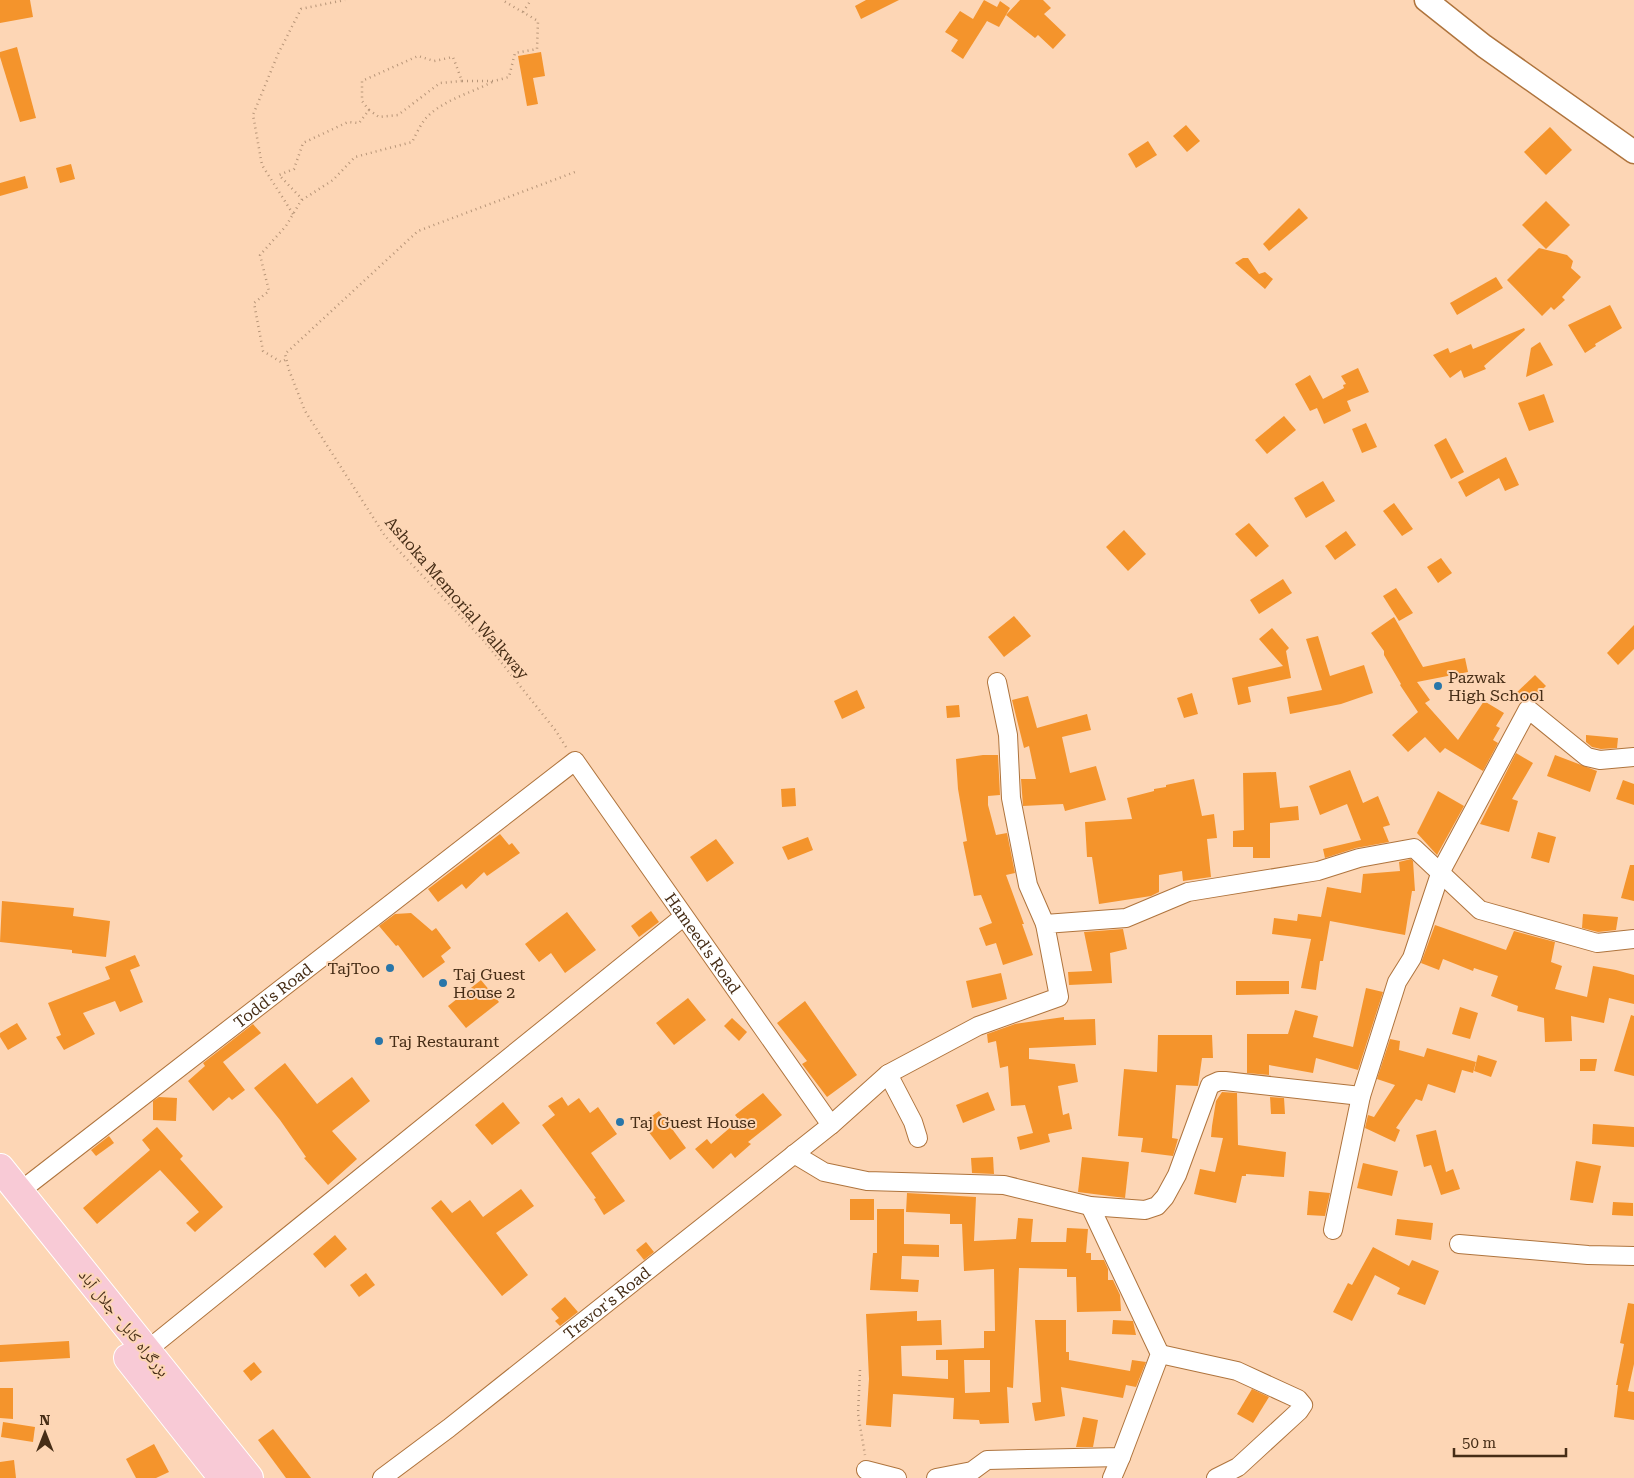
<svg xmlns="http://www.w3.org/2000/svg" width="1634" height="1478" viewBox="0 0 1634 1478" font-family="'Roboto Serif','Noto Naskh Arabic',serif">
  <style>
    .building { fill: #f4942c; fill-rule: evenodd }
    .lines { fill: none; stroke-linecap: round; stroke-linejoin: round }
    .minor-casing { stroke: #af743d; stroke-width: 20 }
    .tertiary-casing { stroke: #af743d; stroke-width: 25 }
    .trunk-casing { stroke: #fff; stroke-width: 30 }
    .path { stroke: #b79578; stroke-width: 2.5; stroke-dasharray: 1 4; stroke-linecap: butt }
    .minor { stroke: #fff; stroke-width: 18 }
    .tertiary { stroke: #fff; stroke-width: 22 }
    .trunk { stroke: #f8cad6; stroke-width: 28 }
    .poi-dot { fill: #2976a9; stroke: #fdd6b5; stroke-width: 2 }
    .labels { text-anchor: middle; dominant-baseline: central; stroke-width: 4; stroke-linejoin: round; paint-order: stroke }
    .street-label { font-size: 16px; fill: #462d16; stroke: #fdd6b5 }
    .poi-label { font-size: 16px; fill: #462d16; stroke: #fdd6b5; text-anchor: start }
  </style>
  <rect width="100%" height="100%" fill="#fdd6b5"/>
  <g class="building">
    <polygon points="0,0 30,0 33,17 0,23"/>
    <polygon points="866,0 899,0 861,19 855,6"/>
    <polygon points="984,0 997,7 1000,1 1010,8 999,27 987,21 963,59 951,51 958,40 945,32 960,11 973,19"/>
    <polygon points="1020,0 1043,0 1051,8 1044,14 1066,35 1053,49 1038,35 1035,38 1006,15"/>
    <polygon points="17,47 36,118 20,122 0,57 0,52"/>
    <polygon points="541,52 545,76 533,78 538,104 527,106 518,56"/>
    <polygon points="1186,125 1200,141 1187,152 1173,136"/>
    <polygon points="1550,127 1572,150 1546,175 1524,152"/>
    <polygon points="1148,141 1157,155 1136,168 1128,154"/>
    <polygon points="71,164 75,179 60,183 56,168"/>
    <polygon points="25,176 28,188 0,196 0,183"/>
    <polygon points="1546,201 1570,225 1546,249 1522,225"/>
    <polygon points="1299,208 1308,218 1269,251 1263,244"/>
    <polygon points="1539,248 1567,255 1573,261 1571,268 1581,277 1562,297 1565,300 1554,310 1551,307 1542,316 1507,280"/>
    <polygon points="1243,258 1248,258 1259,274 1265,272 1273,279 1265,289 1235,263"/>
    <polygon points="1496,277 1503,288 1457,315 1450,303"/>
    <polygon points="1610,305 1622,328 1595,344 1596,346 1585,353 1568,325"/>
    <polygon points="1524,328 1525,330 1484,366 1486,369 1464,378 1461,370 1450,378 1433,355 1448,348 1450,353 1471,344 1473,349"/>
    <polygon points="1540,342 1553,365 1526,377 1531,348"/>
    <polygon points="1358,368 1369,392 1347,401 1351,411 1324,424 1317,408 1310,411 1295,384 1310,375 1323,399 1344,388 1343,385 1346,384 1341,376"/>
    <polygon points="1544,394 1554,422 1529,431 1518,403"/>
    <polygon points="1284,416 1296,430 1267,454 1255,440"/>
    <polygon points="1366,423 1377,447 1362,453 1352,429"/>
    <polygon points="1446,438 1464,472 1451,479 1434,445"/>
    <polygon points="1506,457 1519,485 1505,491 1499,478 1466,497 1458,482"/>
    <polygon points="1323,481 1335,501 1306,518 1294,498"/>
    <polygon points="1394,503 1413,529 1402,536 1383,511"/>
    <polygon points="1249,523 1269,546 1256,557 1235,534"/>
    <polygon points="1124,530 1146,554 1128,571 1106,547"/>
    <polygon points="1346,531 1356,545 1335,560 1325,546"/>
    <polygon points="1441,558 1452,573 1438,583 1427,567"/>
    <polygon points="1283,579 1292,593 1259,614 1250,600"/>
    <polygon points="1396,588 1413,613 1399,621 1383,596"/>
    <polygon points="1014,616 1031,636 1004,657 988,637"/>
    <polygon points="1394,617 1423,667 1465,658 1468,672 1417,682 1430,700 1425,703 1458,740 1484,701 1504,713 1496,726 1500,728 1493,740 1498,743 1483,771 1445,748 1440,753 1425,737 1408,752 1392,735 1418,712 1400,685 1401,684 1384,655 1384,651 1371,633"/>
    <polygon points="1634,625 1634,649 1618,665 1607,653"/>
    <polygon points="1272,628 1289,648 1286,651 1291,678 1248,687 1251,702 1238,705 1232,678 1283,666 1259,639"/>
    <polygon points="1318,636 1330,676 1364,665 1373,693 1341,704 1290,714 1287,697 1322,690 1306,639"/>
    <polygon points="1535,675 1546,686 1532,699 1521,701 1512,697"/>
    <polygon points="857,690 865,708 842,719 834,701"/>
    <polygon points="1192,693 1198,714 1184,718 1177,698"/>
    <polygon points="1028,696 1037,728 1087,714 1091,730 1062,737 1070,773 1096,766 1106,800 1065,811 1063,804 1023,806 1021,779 1036,779 1029,746 1024,748 1012,700"/>
    <polygon points="959,705 960,717 947,718 946,706"/>
    <polygon points="1586,735 1618,738 1617,748 1601,749 1592,747 1586,742"/>
    <polygon points="1516,753 1533,763 1512,799 1518,801 1509,832 1480,824"/>
    <polygon points="983,755 998,755 1000,795 988,796 988,805 996,835 1007,833 1015,873 1006,875 1024,924 1022,924 1033,955 1003,965 996,943 986,946 979,928 992,923 981,895 974,896 963,842 967,841 958,789 956,759"/>
    <polygon points="1555,755 1597,771 1590,792 1547,776"/>
    <polygon points="1350,770 1363,803 1378,796 1390,825 1383,827 1389,842 1356,848 1325,858 1323,849 1361,840 1347,804 1320,815 1309,786"/>
    <polygon points="1276,772 1280,808 1298,806 1299,820 1270,823 1270,858 1253,858 1253,847 1233,847 1233,831 1244,830 1243,773"/>
    <polygon points="1194,779 1202,816 1214,814 1217,838 1207,839 1211,877 1183,881 1182,871 1159,875 1159,892 1151,896 1099,904 1092,857 1087,857 1085,822 1132,819 1127,798 1154,791 1154,789 1166,787 1166,785"/>
    <polygon points="1623,780 1634,784 1634,805 1616,799"/>
    <polygon points="795,788 796,806 782,807 781,789"/>
    <polygon points="1438,791 1464,806 1437,855 1417,833"/>
    <polygon points="1538,832 1556,837 1549,863 1531,858"/>
    <polygon points="500,834 509,845 512,843 520,853 487,876 484,872 466,889 462,884 438,902 428,889"/>
    <polygon points="808,837 813,850 788,860 782,847"/>
    <polygon points="716,839 734,863 707,882 690,857"/>
    <polygon points="1411,859 1413,861 1415,891 1412,891 1405,935 1330,921 1323,961 1320,961 1316,990 1301,988 1311,939 1272,934 1274,918 1297,921 1298,914 1321,917 1327,887 1361,893 1363,874 1400,871 1399,862"/>
    <polygon points="1630,865 1634,865 1634,901 1621,898"/>
    <polygon points="2,901 74,908 73,916 110,921 106,957 72,953 72,950 0,942"/>
    <polygon points="651,911 659,922 639,937 631,926"/>
    <polygon points="567,912 596,950 565,973 551,953 539,962 525,944"/>
    <polygon points="411,913 432,931 436,928 451,948 441,956 445,962 423,978 398,945 396,946 379,926 395,914"/>
    <polygon points="1583,914 1618,917 1616,930 1598,932 1582,928"/>
    <polygon points="1435,925 1506,950 1514,931 1555,942 1551,962 1562,966 1555,989 1587,997 1593,966 1616,970 1634,975 1634,1004 1609,998 1604,1023 1571,1016 1572,1041 1545,1042 1544,1018 1517,1011 1518,1006 1491,996 1498,976 1474,968 1473,971 1443,959 1439,970 1421,963"/>
    <polygon points="1123,929 1127,949 1110,953 1112,983 1069,985 1068,972 1092,971 1084,932"/>
    <polygon points="135,955 140,966 130,970 143,1002 120,1012 115,1001 83,1013 95,1034 64,1050 56,1037 61,1035 48,1003 110,979 105,967"/>
    <polygon points="1001,973 1007,999 972,1008 966,981"/>
    <polygon points="481,980 499,1002 466,1028 448,1006"/>
    <polygon points="1236,981 1289,981 1289,994 1236,995"/>
    <polygon points="1366,988 1383,992 1358,1070 1316,1058 1313,1073 1269,1065 1269,1075 1247,1073 1247,1034 1288,1034 1295,1010 1318,1016 1313,1037 1353,1047"/>
    <polygon points="688,998 706,1020 674,1045 656,1023"/>
    <polygon points="805,1001 857,1075 827,1097 802,1064 807,1061 777,1023"/>
    <polygon points="1460,1007 1478,1013 1470,1039 1452,1034"/>
    <polygon points="1631,1015 1634,1016 1634,1076 1614,1071"/>
    <polygon points="1064,1017 1064,1020 1095,1019 1096,1045 1029,1048 1029,1059 1075,1064 1078,1082 1058,1086 1063,1115 1069,1113 1072,1129 1048,1134 1050,1142 1020,1150 1017,1137 1033,1133 1025,1105 1011,1106 1008,1066 1000,1068 996,1041 988,1043 987,1034 1015,1024"/>
    <polygon points="732,1018 747,1032 739,1041 724,1026"/>
    <polygon points="17,1023 27,1039 8,1050 0,1037 0,1033"/>
    <polygon points="253,1024 261,1033 223,1062 245,1090 232,1100 229,1097 213,1111 188,1081 205,1066 203,1063"/>
    <polygon points="1158,1035 1212,1035 1213,1058 1202,1058 1198,1086 1176,1085 1172,1138 1178,1139 1173,1156 1141,1152 1143,1138 1118,1136 1124,1069 1157,1072"/>
    <polygon points="1390,1039 1400,1041 1399,1050 1424,1057 1427,1048 1476,1062 1473,1073 1462,1070 1455,1093 1428,1084 1422,1101 1416,1099 1396,1128 1400,1130 1395,1142 1365,1128 1368,1115 1374,1117 1395,1085 1377,1079"/>
    <polygon points="1478,1055 1497,1061 1491,1077 1474,1071"/>
    <polygon points="1580,1059 1597,1059 1595,1071 1580,1071"/>
    <polygon points="285,1063 317,1104 352,1077 370,1101 332,1131 357,1159 328,1185 304,1158 306,1157 280,1120 254,1088"/>
    <polygon points="988,1092 995,1110 963,1123 956,1105"/>
    <polygon points="1222,1092 1237,1093 1238,1145 1286,1152 1284,1177 1246,1174 1246,1176 1242,1176 1236,1203 1194,1194 1200,1169 1215,1172 1223,1138 1211,1137 1212,1126 1216,1101"/>
    <polygon points="763,1093 782,1115 748,1142 751,1144 735,1158 731,1153 713,1169 695,1149 707,1139 711,1144 739,1120 735,1115"/>
    <polygon points="159,1097 177,1098 176,1121 153,1120 153,1101"/>
    <polygon points="562,1097 568,1106 579,1098 590,1113 598,1107 617,1134 591,1153 625,1201 604,1215 594,1199 596,1198 542,1125 555,1115 548,1106"/>
    <polygon points="1270,1097 1284,1098 1285,1114 1271,1114"/>
    <polygon points="503,1102 520,1123 492,1145 475,1125"/>
    <polygon points="659,1111 686,1148 670,1160 642,1123"/>
    <polygon points="1593,1124 1634,1127 1634,1147 1592,1144"/>
    <polygon points="157,1127 183,1156 180,1159 223,1207 195,1232 186,1223 199,1212 160,1170 97,1224 83,1208 150,1150 142,1140"/>
    <polygon points="1436,1130 1446,1172 1453,1169 1460,1189 1441,1195 1431,1165 1424,1167 1416,1135"/>
    <polygon points="109,1136 114,1143 96,1156 91,1150"/>
    <polygon points="993,1157 994,1174 972,1173 971,1158"/>
    <polygon points="1082,1157 1129,1162 1125,1198 1078,1192"/>
    <polygon points="1576,1161 1601,1166 1593,1203 1570,1200"/>
    <polygon points="1363,1163 1398,1171 1392,1196 1357,1188"/>
    <polygon points="521,1189 534,1206 496,1233 528,1275 502,1296 431,1208 441,1200 452,1213 470,1200 483,1217"/>
    <polygon points="1309,1191 1330,1193 1325,1216 1307,1215"/>
    <path d="M907,1193L976,1197L974,1241L1016,1239L1018,1218L1033,1219L1031,1242H1066L1067,1228L1088,1229L1086,1253H1091V1260H1104L1108,1269V1280H1113L1120,1295L1121,1311L1077,1312L1076,1277H1067V1269L1019,1268L1013,1388L1007,1387L1009,1423L980,1424L979,1420L953,1419L954,1398L893,1394L891,1427L866,1425L869,1379L866,1314L917,1311V1321L941,1320L942,1345L901,1346L902,1376L948,1379V1360H936V1350L984,1348V1331H995L994,1269L964,1271L962,1224H950V1214L906,1212ZM964,1360H990V1392L965,1393Z"/>
    <rect x="850" y="1199" width="24" height="21"/>
    <polygon points="1613,1202 1633,1203 1633,1216 1612,1215"/>
    <polygon points="877,1209 904,1209 904,1244 939,1245 939,1257 902,1256 901,1279 919,1280 918,1292 870,1290 873,1253 877,1253"/>
    <polygon points="1397,1219 1433,1223 1431,1240 1395,1235"/>
    <polygon points="335,1235 347,1249 325,1268 313,1254"/>
    <polygon points="646,1242 654,1252 644,1260 636,1250"/>
    <polygon points="1373,1247 1409,1266 1412,1260 1439,1271 1425,1305 1397,1294 1400,1288 1375,1275 1352,1321 1333,1312 1348,1283 1352,1285"/>
    <polygon points="366,1273 375,1285 359,1297 350,1285"/>
    <polygon points="565,1297 578,1312 560,1326 555,1321 559,1318 551,1309"/>
    <polygon points="1628,1303 1634,1304 1634,1364 1628,1391 1634,1392 1634,1420 1614,1417 1618,1385 1616,1385 1624,1344 1620,1343"/>
    <polygon points="1035,1320 1066,1320 1066,1352 1069,1352 1069,1360 1130,1371 1132,1360 1146,1362 1136,1387 1126,1385 1123,1398 1061,1387 1065,1416 1035,1421 1032,1403 1041,1402"/>
    <polygon points="1113,1320 1133,1321 1136,1335 1112,1334"/>
    <polygon points="69,1341 70,1358 0,1362 0,1345"/>
    <polygon points="254,1362 262,1372 251,1381 243,1371"/>
    <polygon points="0,1388 13,1388 13,1419 0,1418"/>
    <polygon points="1252,1389 1269,1397 1253,1423 1237,1414"/>
    <polygon points="1083,1417 1098,1420 1093,1447 1076,1447"/>
    <polygon points="3,1422 35,1427 33,1442 1,1437"/>
    <polygon points="273,1429 311,1478 286,1478 258,1440"/>
    <polygon points="154,1444 169,1472 156,1478 136,1478 126,1459"/>
    <polygon points="14,1460 16,1478 0,1478 0,1462"/>
  </g>
  <g class="lines">
    <g class="minor-casing">
      <g id="minor">
        <polyline points="997,682 1008,735 1011,798 1028,885 1045,924"/>
        <polyline points="888,1074 913,1122 918,1138"/>
        <polyline points="794,1154 824,1172 867,1181 1004,1185 1090,1206 1145,1210 1157,1206 1165,1197 1177,1175 1210,1085 1219,1081 1225,1081 1361,1096"/>
        <path id="s1" d="M19,1192L575,761L831,1125"/>
        <polyline points="1333,1230 1361,1096 1397,982 1412,958 1441,871 1528,709 1587,757 1600,760 1634,757"/>
        <polyline points="1459,1244 1588,1255 1634,1256"/>
        <polyline points="146,1351 683,917"/>
        <polyline points="1160,1354 1237,1371 1298,1399 1303,1405 1299,1411 1238,1467 1216,1478"/>
        <polyline points="866,1470 897,1478"/>
        <path id="s2" d="M382,1478L449,1428L831,1125L888,1074L978,1026L1059,997L1045,924L1126,918L1188,892L1318,871L1359,858L1414,848L1480,910L1597,943L1634,939"/>
        <polyline points="936,1478 972,1471 987,1460 1121,1457 1160,1354 1090,1206"/>
        <polyline points="1112,1478 1121,1457"/>
      </g>
    </g>
    <g class="tertiary-casing">
      <polyline id="tertiary" points="1426,0 1484,46 1634,152"/>
    </g>
    <g class="trunk-casing">
      <g id="trunk">
        <polyline points="0,1168 249,1478"/>
        <polyline points="128,1358 223,1478"/>
      </g>
    </g>
    <g class="path">
      <polyline points="523,12 531,0"/>
      <polyline points="462,81 494,81 509,77 515,53 537,49 538,21 502,0"/>
      <path d="M302,200L333,180L355,157L412,142C416,135 420,125 426,118C444,99 472,93 494,81"/>
      <polyline points="293,214 262,165 253,115 278,54 301,9 345,0"/>
      <polyline points="285,360 281,362 263,351 254,303 269,291 260,255 286,226 302,199 279,175 294,169 303,143 348,122 359,123 369,110 379,117 398,115 440,83 462,81 453,57 434,61 418,56 362,81 362,101 369,110"/>
      <polyline points="566,747 556,731 485,642 385,536 305,411 289,370 285,354 418,231 575,172"/>
      <polyline points="860,1370 858,1414 865,1455"/>
    </g>
    <use href="#minor" class="minor"/>
    <use href="#tertiary" class="tertiary"/>
    <use href="#trunk" class="trunk"/>
  </g>
  <g class="poi-dot">
    <circle cx="1438" cy="686" r="5"/>
    <circle cx="390" cy="968" r="5"/>
    <circle cx="443" cy="983" r="5"/>
    <circle cx="379" cy="1041" r="5"/>
    <circle cx="620" cy="1122" r="5"/>
  </g>
  <g class="labels">
    <g class="street-label">
      <text transform="translate(457 598) rotate(49)">Ashoka Memorial Walkway</text>
      <text stroke="none"><textPath href="#s1" startOffset="926">Hameed's Road</textPath></text>
      <text stroke="none"><textPath href="#s1" startOffset="321">Todd's Road</textPath></text>
      <text stroke="none"><textPath href="#s2" startOffset="285">Trevor's Road</textPath></text>
      <text transform="translate(124 1323) rotate(51)">بزرگراه کابل- جلال آباد</text>
    </g>
    <g class="poi-label">
      <text x="1448" y="677">Pazwak<tspan x="1448" dy="18">High School</tspan></text>
      <text x="380" y="968" text-anchor="end">TajToo</text>
      <text x="453" y="974">Taj Guest<tspan x="453" dy="18">House 2</tspan></text>
      <text x="389" y="1041">Taj Restaurant</text>
      <text x="630" y="1122">Taj Guest House</text>
    </g>
  </g>
  <g transform="translate(45 1433)" stroke="#fdd6b5" stroke-width="4" paint-order="stroke">
  <path d="M0-4L9 19L0 12L-9 19Z" fill="#462d16"/>
  <text y="-8" font-size="14" font-weight="bold" text-anchor="middle" fill="#462d16">N</text>
  </g>
  <path d="M1454 1448v8h112v-8" fill="none" stroke="#462d16" stroke-width="2.5"/>
  <text x="1462" y="1448" font-size="15" fill="#462d16" stroke="#fdd6b5" stroke-width="4" paint-order="stroke">50 m</text>
</svg>
